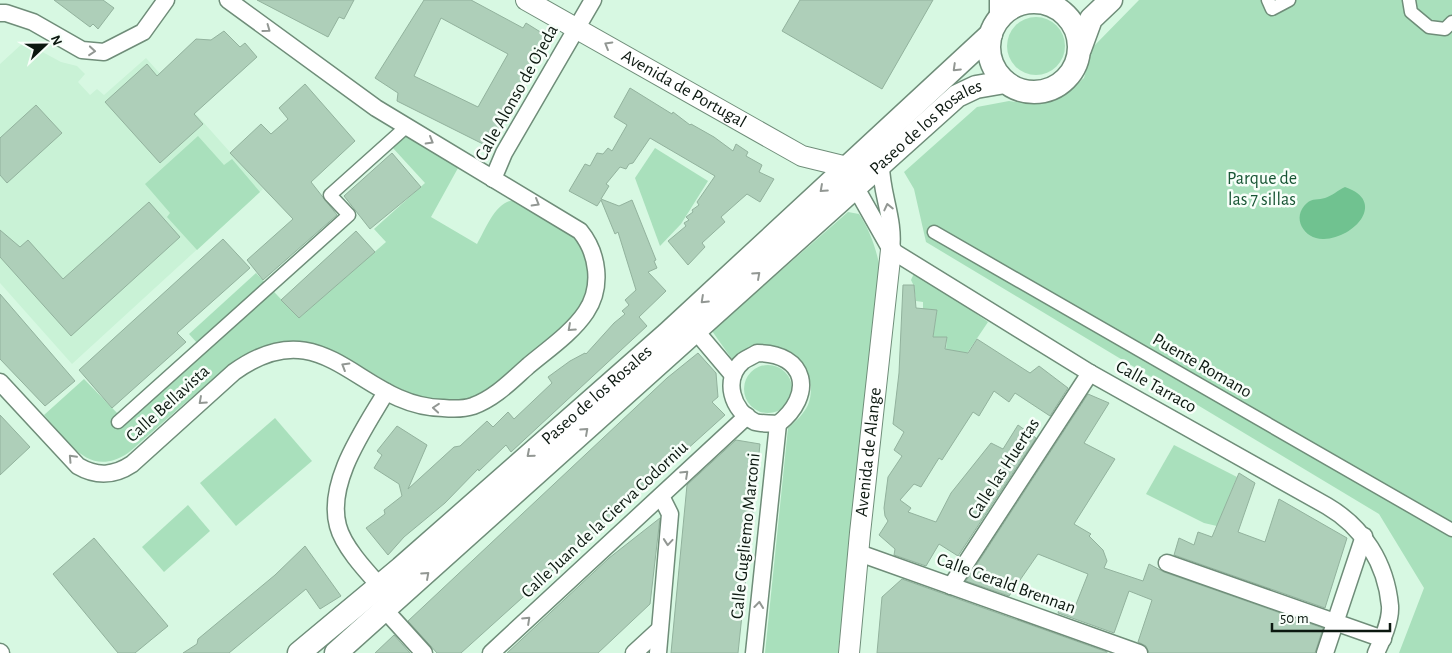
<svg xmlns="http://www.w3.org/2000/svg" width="1452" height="653" viewBox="0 0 1452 653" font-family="'Alegreya Sans',sans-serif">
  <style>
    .built { fill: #c9f2d6 }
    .green { fill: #a9e0bc }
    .water { fill: #70c290 }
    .building { fill: #aecfb9; stroke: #92b29d; fill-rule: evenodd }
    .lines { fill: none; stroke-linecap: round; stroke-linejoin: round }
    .pedestrian-casing { stroke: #6f8d79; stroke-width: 15 }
    .minor-casing { stroke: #6f8d79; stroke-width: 19 }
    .tertiary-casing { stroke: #6f8d79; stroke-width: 22 }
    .secondary-casing { stroke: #6f8d79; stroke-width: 25 }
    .pedestrian { stroke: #fff; stroke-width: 12 }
    .minor { stroke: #fff; stroke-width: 16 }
    .tertiary { stroke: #fff; stroke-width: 20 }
    .secondary { stroke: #fff; stroke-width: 22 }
    .oneway { stroke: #929793 }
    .labels { text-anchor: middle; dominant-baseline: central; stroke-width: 5; stroke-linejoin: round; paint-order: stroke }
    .street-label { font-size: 18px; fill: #0c1810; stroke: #f7fef9 }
    .park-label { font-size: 18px; fill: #175534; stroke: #f7fef9 }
  </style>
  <rect width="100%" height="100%" fill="#d7f8e2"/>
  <polygon class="built" points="24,42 61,62 77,66 85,74 78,82 90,95 97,89 104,95 146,58 263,189 72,364 0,283 0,64"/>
  <g class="green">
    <polygon points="1139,0 1452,0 1452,653 1399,653 1424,588 1379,514 926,242 914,189 904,172 977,107 1009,101 1016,102 1076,85 1084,78 1093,47"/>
    <circle cx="1036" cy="46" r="29"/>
    <path d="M405,135L458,168L431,217L477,244C486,229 496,199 517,200C536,212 574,230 583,249C590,264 591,282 585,297C575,321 501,384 477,396C470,400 459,402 451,402C388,403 345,333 279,343C238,349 163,424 128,453C89,479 69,442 44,415L84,379L119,415L198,344L189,334L256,273L299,318L386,242L374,229L425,183L392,147Z"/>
    <polygon points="198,136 224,165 232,159 260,192 197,250 167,217 170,213 145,184"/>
    <polygon points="655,148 708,181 681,224 660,246 635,178"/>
    <path d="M848,212L859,214C870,230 877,251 880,269L838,653H765L788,428C796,421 803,415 808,405C817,382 804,355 781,349C778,348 773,347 770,347C758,350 745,358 734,362L712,331Z"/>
    <polygon points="915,271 988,322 943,389 947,337 933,337 937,311 923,309 923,302 916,301 914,286 911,280"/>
    <circle cx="768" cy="389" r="24"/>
    <polygon points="275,418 312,461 236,526 200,483"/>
    <polygon points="1174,445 1237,477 1217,526 1204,523 1146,494"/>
    <polygon points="188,505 210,531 164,572 142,547"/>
  </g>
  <path class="water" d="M1345,187C1387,201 1355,238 1324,239C1305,240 1290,218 1307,203C1312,198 1319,200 1325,198C1332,196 1338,190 1345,187Z"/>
  <g class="building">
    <polygon points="54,0 103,0 114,8 98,29 93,24 90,27"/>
    <polygon points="257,0 354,0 344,19 339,17 328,37"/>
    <path d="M424,0H471L523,28L526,23L550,38L502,124L485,145L397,101L398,93L375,78ZM441,18L508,54L478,107L414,76Z"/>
    <polygon points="800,0 933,0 882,89 782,31"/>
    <polygon points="224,31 240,47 245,43 257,57 194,114 203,124 160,163 105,102 147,64 157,76 196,39 211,40"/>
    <polygon points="305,84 355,141 311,182 337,215 263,280 247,260 293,219 230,153 261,124 271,134 288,119 279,108"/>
    <polygon points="630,88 672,114 673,112 690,125 691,124 714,137 733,151 736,144 748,152 746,156 762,165 759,172 774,179 760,202 747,194 721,217 725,222 702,243 705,247 688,265 668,241 686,226 684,223 689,220 686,217 693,212 692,210 699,205 697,202 715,176 650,138 633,163 629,164 626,169 620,167 606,184 609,186 601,199 619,206 632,200 656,260 654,261 657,268 648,272 666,291 639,317 647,326 511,452 506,445 479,471 478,469 445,503 404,537 388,555 366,528 385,514 384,510 402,496 399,484 374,468 382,455 377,451 397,426 427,445 408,489 454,447 460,446 487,421 493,427 508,412 514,419 552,383 548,377 570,361 585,353 586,354 614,323 625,314 622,311 629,305 625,300 636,290 618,232 615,234 601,200 597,206 569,191 585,164 590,166 597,153 603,154 608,148 612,151 627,125 614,117"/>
    <polygon points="36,105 62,133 7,183 0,175 0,138"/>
    <polygon points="392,153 421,187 370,229 344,196"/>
    <polygon points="149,202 180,237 71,336 0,257 0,230 20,247 28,240 63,279"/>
    <polygon points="356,231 375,252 299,318 281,300"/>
    <polygon points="223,239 250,268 177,333 186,342 112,408 79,370"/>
    <polygon points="903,285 914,285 916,308 937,310 933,337 947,337 945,349 968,353 977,339 1030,373 1039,366 1068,388 1050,416 1015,393 1009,402 994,391 979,416 973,412 942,460 939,458 921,487 914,484 900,500 911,508 908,512 936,522 951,493 991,443 1003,449 1018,425 1036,438 958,556 939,544 926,566 894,555 895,549 879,535 888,521 885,516 884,508 888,477 902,456 894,450 904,432 893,424 899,373"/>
    <polygon points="0,294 75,381 45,406 0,359"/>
    <polygon points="698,353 716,373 718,397 712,402 725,415 461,653 437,653 408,621 667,378"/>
    <polygon points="1088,394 1109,403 1084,443 1115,459 1074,524 1091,534 1089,536 1103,550 1107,561 1104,568 1143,581 1149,564 1164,572 1323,628 1315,653 1149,653 1146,646 1138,642 1152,600 1129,591 1114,633 1058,613 1061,601 1075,607 1088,574 1038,554 1009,596 966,581"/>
    <polygon points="0,415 30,447 0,475"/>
    <polygon points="736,440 760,444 738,653 671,653 687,485"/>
    <polygon points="1239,473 1255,483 1238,532 1265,542 1279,499 1347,538 1325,608 1174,555 1179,538 1194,545 1198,532 1212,537"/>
    <polygon points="660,518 650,604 598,653 507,653 609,558"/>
    <polygon points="94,538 168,626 135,653 118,653 53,574"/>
    <polygon points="305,546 341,596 320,609 306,589 229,653 183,653 197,644 198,639 275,575"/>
    <polygon points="902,579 1107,652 1107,653 877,653 882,597"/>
    <polygon points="394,635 410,653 375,653"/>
  </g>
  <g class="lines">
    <g class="pedestrian-casing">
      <g id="pedestrian">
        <polyline points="1268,0 1272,9 1289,0"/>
        <polyline points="1409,0 1411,12 1429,27 1445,29 1452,22"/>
        <polyline points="934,232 1452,530"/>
        <polyline points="118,422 349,215 330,195 406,127"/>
      </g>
    </g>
    <g class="minor-casing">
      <g id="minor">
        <polyline points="1037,0 1041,2"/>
        <polyline points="0,13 6,13 33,22 82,50 104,52 143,32 166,0"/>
        <polyline points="998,20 998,0"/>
        <path d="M881,165C881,194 895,220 891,250"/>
        <polyline points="493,179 504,153 593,0"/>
        <path d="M859,179L856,188L891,250L1090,373L1327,506C1363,527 1386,563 1390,606C1391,621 1382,640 1376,653"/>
        <polyline points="695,330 733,375"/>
        <path d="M757,353C807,353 815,395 778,424C771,423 761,424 755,422C732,411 722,379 743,361C747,358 753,356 757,353Z"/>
        <path d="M0,382L78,466C97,477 114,476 132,464L234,372C326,306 359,407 443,408C453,409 464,409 473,406C495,398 511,381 528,366C547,350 572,333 586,312C603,287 598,253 580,231L376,108L228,0"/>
        <path d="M386,392C365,428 326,482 338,526C344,549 371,576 387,594"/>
        <polyline points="859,553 1139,653"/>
        <polyline points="1167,563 1383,639"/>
        <polyline points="951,586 1090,373"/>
        <polyline points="385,610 424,653"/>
        <polyline points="0,652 1,653"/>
        <polyline points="491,653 747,416"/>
        <polyline points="634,653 659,630"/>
        <polyline points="658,653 670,514 661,496"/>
        <polyline points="754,653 778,424"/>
        <polyline points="1325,653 1364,536"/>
      </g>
    </g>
    <g class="tertiary-casing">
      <g id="tertiary">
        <path id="s1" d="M526,0L802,156L847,167"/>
        <path id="s2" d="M849,653L860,533L891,250"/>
      </g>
    </g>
    <g class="secondary-casing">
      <g id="secondary">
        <circle cx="1034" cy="47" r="45"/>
        <polyline points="1080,49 1091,19 1111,0"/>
        <path id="s3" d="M299,653L401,568L667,334L991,34"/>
        <path id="s4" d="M336,653L957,96L976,87L1005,82"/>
      </g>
    </g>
    <use href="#pedestrian" class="pedestrian"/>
    <use href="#minor" class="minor"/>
    <use href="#tertiary" class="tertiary"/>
    <use href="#secondary" class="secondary"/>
  </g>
  <defs><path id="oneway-chevron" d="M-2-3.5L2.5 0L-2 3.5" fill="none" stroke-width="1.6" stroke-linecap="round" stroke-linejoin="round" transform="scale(1.25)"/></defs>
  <g class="oneway">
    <use href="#oneway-chevron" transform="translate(267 29) rotate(36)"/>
    <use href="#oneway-chevron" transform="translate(608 45) rotate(-150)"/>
    <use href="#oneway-chevron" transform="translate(92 51) rotate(5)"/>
    <use href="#oneway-chevron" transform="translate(956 68) rotate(136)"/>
    <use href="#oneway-chevron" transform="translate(430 141) rotate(30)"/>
    <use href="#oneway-chevron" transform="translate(823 189) rotate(138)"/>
    <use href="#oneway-chevron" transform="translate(536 203) rotate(30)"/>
    <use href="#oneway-chevron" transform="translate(888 207) rotate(-103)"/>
    <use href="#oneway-chevron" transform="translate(757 275) rotate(-42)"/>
    <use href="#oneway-chevron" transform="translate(704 300) rotate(137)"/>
    <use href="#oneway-chevron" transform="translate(571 328) rotate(138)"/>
    <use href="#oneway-chevron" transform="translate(345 366) rotate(-149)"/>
    <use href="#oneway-chevron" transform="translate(202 401) rotate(138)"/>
    <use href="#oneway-chevron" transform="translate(436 408) rotate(-175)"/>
    <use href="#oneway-chevron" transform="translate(585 431) rotate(-42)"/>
    <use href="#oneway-chevron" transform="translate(530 454) rotate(139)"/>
    <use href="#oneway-chevron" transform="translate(72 458) rotate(-133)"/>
    <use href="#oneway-chevron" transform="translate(685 474) rotate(-43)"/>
    <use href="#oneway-chevron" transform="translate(668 542) rotate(95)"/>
    <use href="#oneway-chevron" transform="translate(426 575) rotate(-42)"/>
    <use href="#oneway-chevron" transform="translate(759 605) rotate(-84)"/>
    <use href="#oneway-chevron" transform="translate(527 620) rotate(-43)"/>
  </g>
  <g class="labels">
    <g class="street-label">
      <text stroke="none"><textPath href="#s1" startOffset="181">Avenida de Portugal</textPath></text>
      <text transform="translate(517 93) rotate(-61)">Calle Alonso de Ojeda</text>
      <text stroke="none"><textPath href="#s4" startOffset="791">Paseo de los Rosales</textPath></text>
      <text transform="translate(1202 366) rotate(30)">Puente Romano</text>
      <text transform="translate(1156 387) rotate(29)">Calle Tarraco</text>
      <text stroke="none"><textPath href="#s3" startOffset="394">Paseo de los Rosales</textPath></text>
      <text transform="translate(168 404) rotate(-42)">Calle Bellavista</text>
      <text stroke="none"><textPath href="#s2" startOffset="202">Avenida de Alange</textPath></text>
      <text transform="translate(1004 469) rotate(-57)">Calle las Huertas</text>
      <text transform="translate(605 520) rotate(-43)">Calle Juan de la Cierva Codorniu</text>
      <text transform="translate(746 536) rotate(-84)">Calle Gugliemo Marconi</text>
      <text transform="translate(1006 584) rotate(20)">Calle Gerald Brennan</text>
    </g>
    <g class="park-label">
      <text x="1262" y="179">Parque de<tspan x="1262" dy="21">las 7 sillas</tspan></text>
    </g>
  </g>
  <g transform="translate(45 45) rotate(68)" stroke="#f7fef9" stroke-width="4" paint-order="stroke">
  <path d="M0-4L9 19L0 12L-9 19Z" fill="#0c1810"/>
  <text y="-8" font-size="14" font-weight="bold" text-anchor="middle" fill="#0c1810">N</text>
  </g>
  <path d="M1272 623v8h118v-8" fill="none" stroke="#0c1810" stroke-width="2.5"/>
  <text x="1280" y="623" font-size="15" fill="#0c1810" stroke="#f7fef9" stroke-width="4" paint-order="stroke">50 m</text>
</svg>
